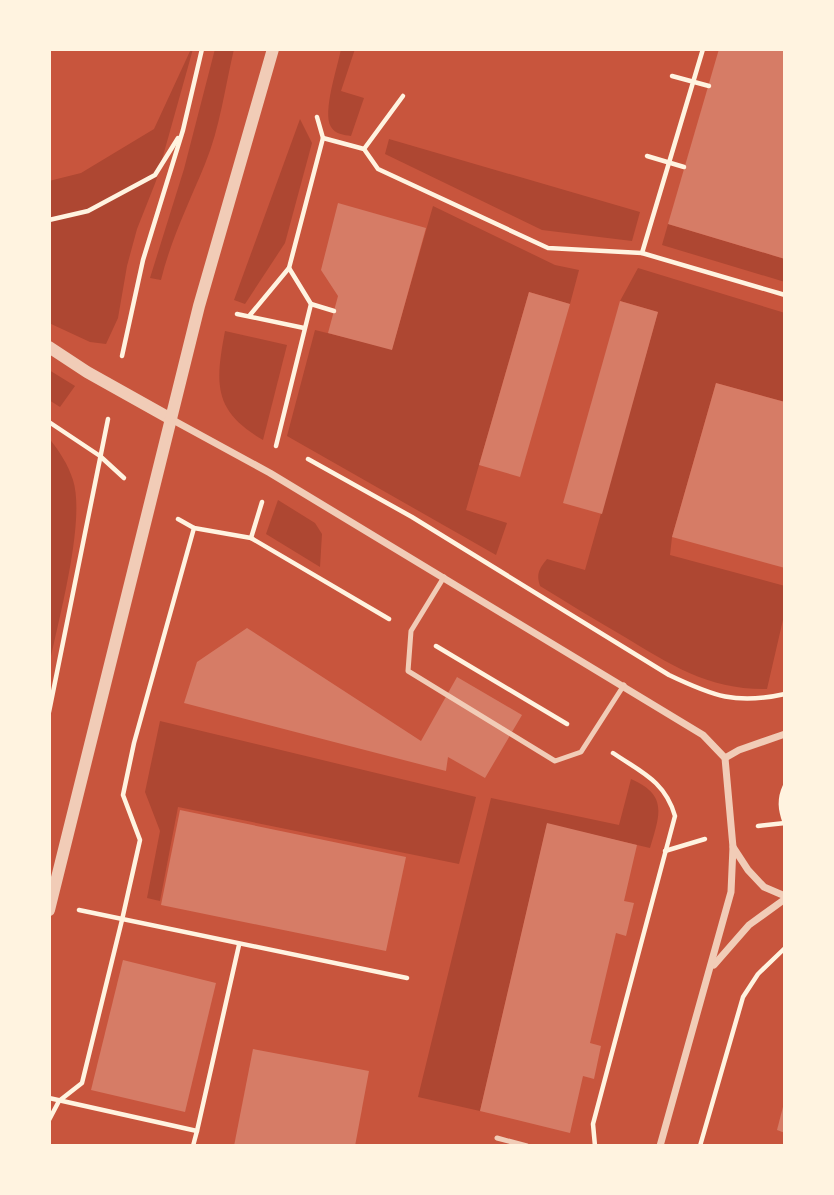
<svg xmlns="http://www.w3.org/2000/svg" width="834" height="1195" viewBox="0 0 834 1195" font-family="Overpass,sans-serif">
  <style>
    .green { fill: #ae4732 }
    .building { fill: #d67c66 }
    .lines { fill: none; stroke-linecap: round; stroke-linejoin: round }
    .path { stroke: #fff3e0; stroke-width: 4.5 }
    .service { stroke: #f1ccb7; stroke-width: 5 }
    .minor { stroke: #f1ccb7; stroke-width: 7 }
    .tertiary { stroke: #f1ccb7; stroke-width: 12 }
  </style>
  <rect width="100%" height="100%" fill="#c8553d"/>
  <g class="green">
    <polygon points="191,49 193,49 156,181 137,229 127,266 118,318 106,344 90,342 49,323 49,181 81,173 154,129"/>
    <path d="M215,49H234C225,87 220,128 205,164C189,203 171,239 161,280L150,278L184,169Z"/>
    <path d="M341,49H355L341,91L364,98L351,136C344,135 335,134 331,127C322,112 338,66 341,49Z"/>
    <polygon points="300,119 312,143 285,243 245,304 234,300"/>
    <polygon points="389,139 640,212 632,241 542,230 385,154"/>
    <polygon points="433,206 555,265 579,270 570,304 529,292 466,510 507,523 496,555 287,436 315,330 392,349"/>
    <polygon points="668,224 785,259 785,282 662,245"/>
    <path d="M638,268L785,313V402L716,383L672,537L670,555L785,586V611L767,689C709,690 671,665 623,636C595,620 568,603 540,586C536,574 539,569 547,559L585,570L658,312L620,301Z"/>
    <path d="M225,331L287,345L263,440C213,411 215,384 225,331Z"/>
    <polygon points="49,370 75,386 60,407 49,400"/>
    <path d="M49,438C59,451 68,464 73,480C86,521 58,621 49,666Z"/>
    <polygon points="278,500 315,523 322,534 320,567 266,534"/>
    <polygon points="160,721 476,797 459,864 178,807 160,901 147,898 160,831 145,792"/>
    <path d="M631,779C668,795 660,814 650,848L547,824L480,1111L418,1097L491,798L619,825Z"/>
  </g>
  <g class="building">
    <polygon points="719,49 785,49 785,259 668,224"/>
    <polygon points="338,203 426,228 392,350 328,333 338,296 321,270"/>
    <polygon points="529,292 570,304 520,477 479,465"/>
    <polygon points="620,301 658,312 602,514 563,503"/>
    <polygon points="716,383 785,402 785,568 672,537"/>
    <polygon points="247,628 421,741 457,677 522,715 485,778 448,757 446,771 184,703 197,662"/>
    <polygon points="180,810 406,857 386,951 161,905"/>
    <polygon points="547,823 637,845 624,901 634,903 626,936 616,933 590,1043 601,1046 594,1079 583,1076 570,1133 480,1111"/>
    <polygon points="123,960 216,983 185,1112 91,1090"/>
    <polygon points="253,1049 369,1071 355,1146 234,1146"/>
    <polygon points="784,1103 785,1104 785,1133 777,1130"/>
  </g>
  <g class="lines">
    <g class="path">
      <polyline points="703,49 642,253 785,295"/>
      <polyline points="672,76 709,86"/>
      <polyline points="323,138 364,149 378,169 548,248 642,253"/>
      <polyline points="364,149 403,96"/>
      <polyline points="647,156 684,167"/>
      <polyline points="49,220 88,211 155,175 178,138"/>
      <polyline points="311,304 334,311"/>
      <polyline points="237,314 304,328"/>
      <polyline points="250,315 289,268"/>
      <polyline points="122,356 143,260 183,130 202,49"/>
      <polyline points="49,422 100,456 124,478"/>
      <polyline points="276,446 311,304 289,268 323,138 317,117"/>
      <path d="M308,459L412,517L669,675C713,696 736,705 785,694"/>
      <polyline points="178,519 194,528 251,538 389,619"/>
      <polyline points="251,538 262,502"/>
      <polyline points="436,646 567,724"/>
      <polyline points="49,712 108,419"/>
      <path d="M785,823C780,809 779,799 785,786"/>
      <polyline points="758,826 785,823"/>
      <polyline points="665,851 705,839"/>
      <polyline points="79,910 407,978"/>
      <polyline points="49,1098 197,1131 193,1146"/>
      <polyline points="49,1120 59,1101 82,1083 122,920 140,840 123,795 134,743 194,528"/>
      <polyline points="197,1131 239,945"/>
      <path d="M595,1146L593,1124L675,816C665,781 641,772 613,753"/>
      <polyline points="700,1146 743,997 758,974 785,948"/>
    </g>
    <g class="service">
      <polyline points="444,577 411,631 408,671 555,761 581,752 624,685"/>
      <polyline points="497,1138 527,1146"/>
    </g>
    <g class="minor">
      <polyline points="171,419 270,473 703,735 725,758 733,847 748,870 764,887 785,896"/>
      <polyline points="725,758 739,750 785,734"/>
      <polyline points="714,965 749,925 785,899"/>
      <polyline points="660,1146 731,892 733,847"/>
    </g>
    <g class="tertiary">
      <polyline points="49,347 87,372 171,419"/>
      <polyline points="49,910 199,306 273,49"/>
    </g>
  </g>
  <rect width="834" height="1195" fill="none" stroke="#fff3e0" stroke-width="102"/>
</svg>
